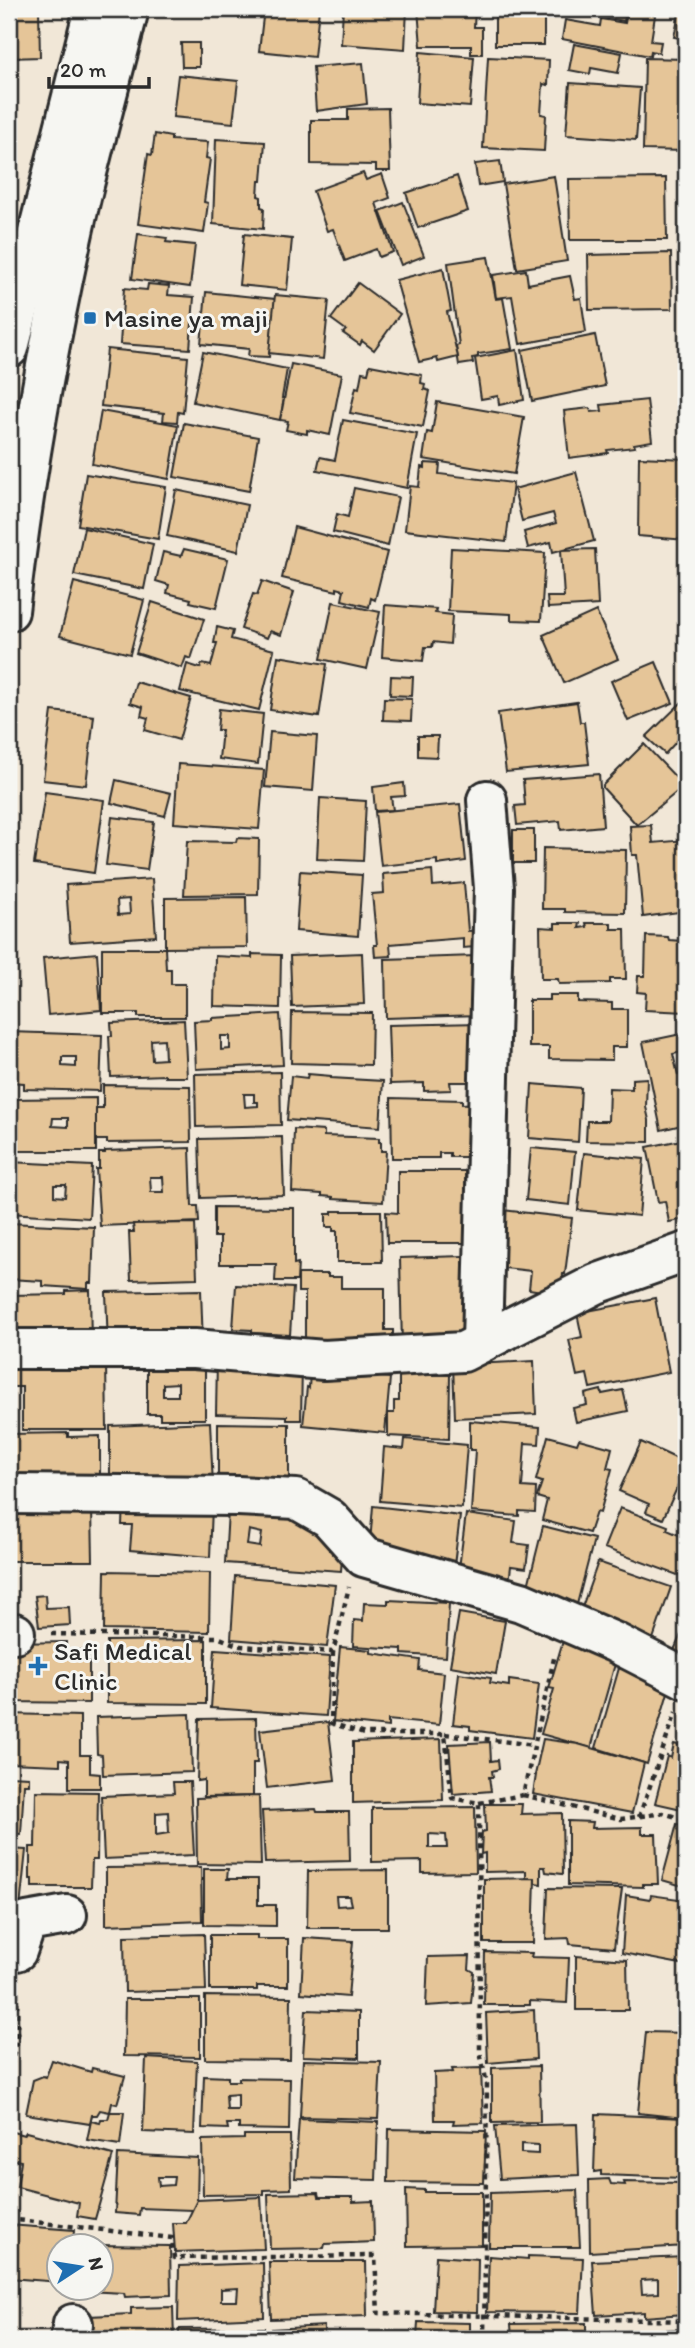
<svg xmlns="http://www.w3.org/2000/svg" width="695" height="2348" viewBox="0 0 695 2348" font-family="Itim,sans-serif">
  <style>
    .building { fill: #e5c598; stroke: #2b2b2b; stroke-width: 2; fill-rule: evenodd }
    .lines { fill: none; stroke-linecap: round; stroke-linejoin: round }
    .minor-casing { stroke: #2b2b2b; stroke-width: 44 }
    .major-casing { stroke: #2b2b2b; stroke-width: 44 }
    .path { stroke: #2b2b2b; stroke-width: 4.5; stroke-dasharray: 5 5; stroke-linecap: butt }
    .minor { stroke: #f6f6f2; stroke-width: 38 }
    .major { stroke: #f6f6f2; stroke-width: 38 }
    .poi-dot { fill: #1f6fb2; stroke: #f6f6f2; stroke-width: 2.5 }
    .labels { text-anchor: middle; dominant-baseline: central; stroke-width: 6; stroke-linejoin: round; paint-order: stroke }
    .poi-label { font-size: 26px; fill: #2b2b2b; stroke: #f6f6f2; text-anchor: start }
  </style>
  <rect width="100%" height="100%" fill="#f1e7d7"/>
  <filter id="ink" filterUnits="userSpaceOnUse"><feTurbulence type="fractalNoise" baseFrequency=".0143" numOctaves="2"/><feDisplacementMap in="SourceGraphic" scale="14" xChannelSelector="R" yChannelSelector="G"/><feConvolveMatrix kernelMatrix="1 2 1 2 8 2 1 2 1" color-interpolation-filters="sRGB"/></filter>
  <g filter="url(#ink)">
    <g class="building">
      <polygon points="9,9 39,9 40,57 10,58"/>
      <polygon points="264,9 319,9 314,57 259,51"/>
      <polygon points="343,9 407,9 405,49 341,44"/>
      <polygon points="418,9 475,9 474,27 482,27 482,54 471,54 471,46 421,46"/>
      <rect x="495" y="9" width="49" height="36"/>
      <polygon points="571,9 627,9 624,21 571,11"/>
      <polygon points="628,9 656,9 651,41 661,42 659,53 651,51 650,56 562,39 565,20 600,26 601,19 625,23"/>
      <polygon points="680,9 686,9 686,39 674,37"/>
      <polygon points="181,43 199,43 199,67 182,67"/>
      <polygon points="574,44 622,53 618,73 591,68 590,74 569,70"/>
      <polygon points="9,50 13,119 9,119"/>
      <polygon points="420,52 474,57 470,107 417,103"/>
      <polygon points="488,57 549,60 548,85 543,84 541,114 546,115 544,151 483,148"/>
      <polygon points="645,58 686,59 686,151 643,150"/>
      <polygon points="363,63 367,104 316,111 313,67"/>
      <polygon points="178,75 238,81 233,123 173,117"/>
      <polygon points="570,83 640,88 636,140 566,135"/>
      <polygon points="388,108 390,171 376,171 376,165 311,164 311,120 348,120 348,109"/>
      <polygon points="155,134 171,137 171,140 208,142 206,158 210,159 204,202 208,203 204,233 138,224 148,154 152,155"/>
      <polygon points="216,139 265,142 262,181 259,181 258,196 261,197 261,207 264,208 263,229 213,224"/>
      <polygon points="684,155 686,155 686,238 681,238"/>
      <polygon points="500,161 503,182 478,186 475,164"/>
      <polygon points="363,173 366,180 382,174 390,198 376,203 393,252 379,257 376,249 345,261 333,229 327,231 313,191"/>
      <polygon points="457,176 468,211 418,228 406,193"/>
      <polygon points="554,176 567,261 517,269 503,184"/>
      <polygon points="666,178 667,240 570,240 569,179"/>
      <polygon points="403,202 424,256 401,265 380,211"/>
      <polygon points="138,234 167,238 166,242 195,245 190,287 132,279"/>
      <polygon points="244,234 292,239 287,290 239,285"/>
      <polygon points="671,253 672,309 589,310 588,255"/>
      <polygon points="488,257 496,299 503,298 512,349 478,354 478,357 472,358 473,363 459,365 456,346 459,345 448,263"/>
      <polygon points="443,268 451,311 447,312 458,357 438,362 437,358 419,362 396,280"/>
      <polygon points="526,270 528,284 570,276 575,299 581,298 586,332 520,344 512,296 496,298 493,275"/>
      <polygon points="358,283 400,314 374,350 362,341 360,345 343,333 346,330 331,319"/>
      <polygon points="148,284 169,286 168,295 194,297 190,349 120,344 124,288 147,290"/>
      <polygon points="206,292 275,299 269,357 248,356 249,349 201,344"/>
      <polygon points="275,295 329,300 323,359 269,353"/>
      <polygon points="595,335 605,386 532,401 522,350"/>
      <polygon points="107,349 188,357 183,413 178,412 177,422 163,421 164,413 101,406"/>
      <polygon points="517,350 524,400 499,405 498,396 481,399 475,358"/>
      <polygon points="203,352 287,369 282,398 284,398 280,420 193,402"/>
      <polygon points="291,364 342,374 330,435 307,430 307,434 286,430 288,421 280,420"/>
      <polygon points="370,365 422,375 421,383 425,384 424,389 430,391 423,427 350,413 356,387 359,388 362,372 368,373"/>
      <polygon points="647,400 652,441 634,444 635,447 607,450 608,453 569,458 564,411 590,408 591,412 602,411 601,405"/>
      <polygon points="437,402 524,417 514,474 423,459 427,432 432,433"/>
      <polygon points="101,411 178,425 169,479 92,464"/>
      <polygon points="343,420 417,434 407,488 317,470 320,457 335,460"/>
      <polygon points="184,423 258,437 249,491 174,477"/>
      <polygon points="639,457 686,459 686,540 638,536"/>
      <polygon points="425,463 440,464 439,474 513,483 506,542 405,530 410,486 419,487 421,467 425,468"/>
      <polygon points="576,472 594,541 553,552 551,542 528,548 524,532 556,523 553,513 522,521 514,489"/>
      <polygon points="86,474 166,487 158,539 78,525"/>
      <polygon points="354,488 398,497 388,546 333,532 337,514 348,517"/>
      <polygon points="176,490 247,505 238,551 167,536"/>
      <polygon points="294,527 387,552 375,600 371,598 369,607 342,600 344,590 337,588 337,591 282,578"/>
      <polygon points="84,528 153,544 144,589 74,575"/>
      <polygon points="451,548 545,553 541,621 511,620 511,614 448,611"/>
      <polygon points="184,549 228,559 216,608 190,602 191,599 167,593 169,585 156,581 163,552 181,556"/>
      <polygon points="595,549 598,605 548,608 547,597 564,597 561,550"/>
      <polygon points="262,581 294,592 281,635 270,631 267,638 241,629 253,594 257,595"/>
      <polygon points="74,582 144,600 130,654 60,636"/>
      <polygon points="152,602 204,619 191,659 186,657 182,668 136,653"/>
      <polygon points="333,602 380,612 367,669 321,659"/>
      <polygon points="385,605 436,609 435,613 452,615 450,644 433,642 432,647 425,647 423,661 382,657"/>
      <polygon points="596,611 618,659 564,683 543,635"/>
      <polygon points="217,627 233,631 231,639 274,650 259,710 180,691 187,664 200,668 202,664 211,666 217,643 214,643"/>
      <polygon points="278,656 327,664 319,717 270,710"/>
      <polygon points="656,662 673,703 628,721 611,681"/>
      <polygon points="391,676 413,677 412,696 390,695"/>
      <polygon points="136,682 191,698 179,740 145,730 148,718 141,716 143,707 130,703"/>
      <polygon points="384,698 412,699 411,721 383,720"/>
      <polygon points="685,699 686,731 665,754 646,737"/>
      <polygon points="577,702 580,722 584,722 589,764 506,772 498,713"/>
      <polygon points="219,709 263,714 258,764 219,759 222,730 217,730"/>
      <polygon points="52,711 94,716 86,785 43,780"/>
      <polygon points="270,732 317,736 313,791 265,787"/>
      <polygon points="418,736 438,736 437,757 418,756"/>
      <polygon points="644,744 684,786 637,825 603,788 603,785"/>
      <polygon points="178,764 264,770 259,829 174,823"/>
      <polygon points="599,774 603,826 561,830 560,821 517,825 515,806 525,805 523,780"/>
      <polygon points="116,780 171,793 165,816 111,803"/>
      <polygon points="404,783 405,796 391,797 393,810 375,811 373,787"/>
      <polygon points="45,792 104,800 94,873 34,864"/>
      <polygon points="320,798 366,801 363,861 317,859"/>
      <polygon points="460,804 466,861 437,865 437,860 381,866 375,812"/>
      <polygon points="112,817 154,822 147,870 106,865"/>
      <polygon points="651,825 653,843 686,840 686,911 643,917 637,855 632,855 630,826"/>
      <rect x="513" y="830" width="21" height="33"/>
      <polygon points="237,838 259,839 258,894 184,895 187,841 236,842"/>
      <polygon points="543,848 626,850 625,913 565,912 565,909 542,909"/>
      <polygon points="432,870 433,886 464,883 468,931 486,930 488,946 463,948 463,938 390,944 391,956 375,957 374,945 377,945 372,894 384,893 383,874"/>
      <polygon points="300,871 362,875 358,936 296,931"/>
      <path d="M152,879L156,936L70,942L66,885ZM129,899L130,914L118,915L117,900Z"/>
      <polygon points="246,897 247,947 165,948 165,898"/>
      <polygon points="555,923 580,923 579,928 587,927 586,923 611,923 611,929 625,929 626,979 610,979 610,983 559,984 558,979 541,979 540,927 555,928"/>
      <polygon points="646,936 668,937 669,940 682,941 683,945 686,945 686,1012 645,1010 646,993 637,992 638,976 645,976"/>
      <polygon points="102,948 165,948 166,969 171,969 171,984 185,984 185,1017 138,1017 138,1013 102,1013"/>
      <polygon points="97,953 101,1010 48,1015 43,958"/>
      <polygon points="362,953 364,1004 292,1007 290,956"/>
      <polygon points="252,954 281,955 280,1008 214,1006 215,956 252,958"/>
      <polygon points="476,956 479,1015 386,1018 385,959"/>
      <polygon points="549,995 578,995 578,1002 612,1003 612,1009 627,1009 627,1047 612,1047 612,1060 549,1059 549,1047 529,1047 529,1000 549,1000"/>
      <polygon points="292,1012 372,1013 371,1065 291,1063"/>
      <path d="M280,1014L283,1065L196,1069L194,1021L212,1020V1018ZM221,1036H230V1049L221,1050Z"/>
      <path d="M184,1020L187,1077H165V1075L111,1077L109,1036H112L111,1023ZM164,1039L165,1059L152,1060L151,1040Z"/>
      <polygon points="480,1023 482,1082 450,1082 451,1090 424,1091 424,1083 390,1084 388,1025"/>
      <path d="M9,1032L102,1035L100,1091L24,1089V1083L9,1082ZM62,1057H76V1067L62,1066Z"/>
      <polygon points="686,1033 686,1067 683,1052 673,1054 678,1075 686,1073 686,1124 661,1130 643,1042"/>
      <path d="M280,1072L281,1125L196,1127L195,1074ZM244,1094H254V1102H258V1106L245,1107Z"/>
      <polygon points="308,1074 331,1076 331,1078 383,1081 380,1127 287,1120 291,1076 307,1078"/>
      <polygon points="647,1078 646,1107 649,1120 649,1142 586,1141 587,1121 608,1121 609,1088 632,1089 632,1079"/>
      <polygon points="532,1084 581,1088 578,1142 529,1138"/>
      <polygon points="103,1085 190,1086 191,1142 107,1143 107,1140 96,1140 96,1108 103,1108"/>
      <path d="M96,1098V1151H9V1099ZM53,1118H68V1127L52,1126Z"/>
      <polygon points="391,1098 462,1100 462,1104 477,1103 477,1157 450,1157 450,1153 439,1153 439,1158 392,1158"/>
      <polygon points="294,1129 324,1131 324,1136 379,1138 379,1142 381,1142 381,1151 386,1151 383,1202 333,1199 333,1197 322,1196 322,1194 292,1192"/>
      <polygon points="282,1137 284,1195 201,1198 199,1139"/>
      <polygon points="686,1139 686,1219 669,1222 665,1201 658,1202 647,1147"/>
      <path d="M190,1148L192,1206H198L199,1222L100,1226L96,1169H99V1153H105V1151ZM150,1177H163L164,1192H151Z"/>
      <polygon points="531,1148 575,1152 570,1205 526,1200"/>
      <polygon points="584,1153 644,1159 639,1216 578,1210"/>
      <path d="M9,1162L92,1166L89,1218L9,1213ZM54,1185H66L65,1197L54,1196Z"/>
      <polygon points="398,1171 465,1171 465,1194 475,1194 467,1243 387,1243 386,1212 398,1213"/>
      <polygon points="214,1207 294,1208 294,1264 298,1263 297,1281 275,1281 276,1264 220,1264 220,1237 214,1237"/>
      <polygon points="493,1209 572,1218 565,1274 563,1274 561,1294 529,1289 531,1271 487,1266"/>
      <polygon points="332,1211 381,1211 382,1262 337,1262 337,1231 333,1231 333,1227 326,1227 326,1214 332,1214"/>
      <polygon points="9,1223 94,1227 92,1283 88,1283 88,1289 43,1286 43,1281 9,1279"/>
      <polygon points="195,1223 197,1278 131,1280 129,1232 134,1232 133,1224"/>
      <polygon points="463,1256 465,1317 462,1317 463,1345 402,1346 400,1258"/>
      <polygon points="298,1274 328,1274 328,1277 341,1277 341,1288 385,1288 385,1330 393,1330 393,1353 305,1342 305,1292 298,1292"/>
      <polygon points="236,1285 293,1288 290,1335 252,1333 252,1330 233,1329"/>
      <polygon points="90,1290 91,1343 9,1344 9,1295 66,1294 66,1291"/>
      <polygon points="201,1290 203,1345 108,1347 106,1292"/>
      <polygon points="655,1298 669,1372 590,1388 587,1374 577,1376 569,1340 582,1337 577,1313"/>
      <polygon points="13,1359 106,1362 107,1430 22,1430 22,1387 13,1387"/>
      <polygon points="217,1360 302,1365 301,1420 287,1420 287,1416 216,1414"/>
      <polygon points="534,1361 536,1414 455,1418 453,1365"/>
      <path d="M205,1363V1419H160V1414H147V1367ZM178,1383V1396H163V1384Z"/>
      <polygon points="9,1370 11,1370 9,1424"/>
      <polygon points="313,1371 390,1378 385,1433 303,1425 307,1387 309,1388 310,1373"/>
      <polygon points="399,1375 450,1375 449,1439 388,1436 388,1413 394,1413 394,1401 399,1401"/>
      <polygon points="601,1390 602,1394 623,1390 628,1411 576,1422 573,1408 587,1405 585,1394"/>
      <polygon points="470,1421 540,1427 539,1444 525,1443 522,1487 536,1488 535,1512 519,1511 519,1516 471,1512 475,1450 470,1450"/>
      <polygon points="210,1422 213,1486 110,1489 110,1426"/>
      <polygon points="218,1423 289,1424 289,1487 218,1486"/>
      <polygon points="68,1433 68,1437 100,1436 100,1487 9,1485 9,1434"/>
      <polygon points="548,1436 577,1444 579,1439 612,1448 607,1468 612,1469 600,1513 596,1512 589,1533 542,1520 547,1500 537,1497 542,1482 536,1480"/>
      <polygon points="405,1439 467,1445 462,1508 380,1501 384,1447 404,1449"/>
      <polygon points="641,1442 686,1463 686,1468 663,1519 646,1512 649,1504 619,1491"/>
      <polygon points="123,1502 212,1507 210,1557 130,1550 132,1525 122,1525"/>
      <polygon points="373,1506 460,1516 454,1565 370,1543"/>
      <polygon points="9,1507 92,1507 93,1561 9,1561"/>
      <polygon points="620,1508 668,1526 667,1530 686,1538 686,1569 683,1577 604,1548"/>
      <path d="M228,1511L313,1517L327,1530L326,1544L343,1545L341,1571L225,1563ZM249,1530L262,1533L260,1547L247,1545Z"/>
      <polygon points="466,1514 516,1521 513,1543 529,1545 526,1568 511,1566 509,1583 458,1576"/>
      <polygon points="543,1526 594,1539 575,1612 526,1594"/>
      <polygon points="598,1562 671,1587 653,1639 580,1613"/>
      <polygon points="105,1571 210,1573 209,1632 104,1630"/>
      <polygon points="235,1576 335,1585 327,1647 231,1639"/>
      <polygon points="45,1595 46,1608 69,1607 70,1625 39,1627 35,1596"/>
      <polygon points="388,1600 449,1603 446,1657 402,1654 402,1649 353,1646 354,1620 363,1621 364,1603 388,1604"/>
      <polygon points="459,1613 505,1621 496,1674 450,1666"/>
      <polygon points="686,1623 686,1676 668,1664"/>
      <polygon points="565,1634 619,1650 591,1748 541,1734 554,1689 549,1688"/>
      <polygon points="206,1640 206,1704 107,1703 107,1641"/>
      <polygon points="66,1642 66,1650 89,1650 89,1703 9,1702 9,1650 14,1643"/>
      <polygon points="340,1647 371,1650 371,1653 420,1660 419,1670 444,1673 439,1725 388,1720 388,1727 333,1721"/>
      <polygon points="215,1649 330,1657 326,1716 211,1708"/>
      <polygon points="619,1668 649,1677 647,1683 669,1689 647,1764 596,1748"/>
      <polygon points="459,1673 491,1678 490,1683 509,1686 509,1680 539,1684 532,1738 470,1730 470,1726 453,1724"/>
      <polygon points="9,1714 80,1716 80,1755 90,1755 90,1773 100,1774 100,1788 69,1788 69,1760 60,1759 60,1765 9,1763"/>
      <polygon points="190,1714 192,1772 103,1775 102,1755 97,1754 96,1717"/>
      <polygon points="256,1718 257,1763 253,1763 253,1796 204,1797 204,1780 197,1781 199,1719"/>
      <polygon points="328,1722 335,1780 267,1788 260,1730"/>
      <polygon points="441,1739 443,1800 353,1803 353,1742"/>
      <polygon points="543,1739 578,1744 644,1763 632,1813 533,1794 536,1775 535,1775"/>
      <polygon points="490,1742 491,1761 498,1760 499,1769 492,1771 493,1777 489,1777 491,1791 453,1794 449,1744"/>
      <polygon points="674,1744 686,1747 686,1810 655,1803 667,1756 671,1758"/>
      <polygon points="9,1776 29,1777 29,1784 24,1784 21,1834 9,1833"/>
      <path d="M173,1782H190L194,1855L104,1859L101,1796L174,1793ZM168,1812L169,1833L156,1835V1813Z"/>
      <polygon points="36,1791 98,1792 97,1860 92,1860 91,1887 32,1887 32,1879 30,1879 30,1847 35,1847"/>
      <polygon points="259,1796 261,1865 197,1864 196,1798"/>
      <polygon points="485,1804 522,1804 521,1814 562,1813 563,1874 546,1872 545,1867 541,1867 541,1884 535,1883 535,1878 526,1879 526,1871 485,1872 485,1853 481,1854 482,1832 486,1831"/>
      <path d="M475,1807L476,1872L422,1873V1861L372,1862V1808ZM429,1834L446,1835L447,1848H429Z"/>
      <polygon points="316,1809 317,1812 349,1812 350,1861 265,1863 262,1811"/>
      <polygon points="568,1821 593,1822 592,1828 642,1827 642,1834 656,1834 658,1884 643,1884 643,1887 568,1885"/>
      <polygon points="677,1824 686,1826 686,1887 662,1880"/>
      <polygon points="9,1849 26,1850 17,1937 9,1936"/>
      <polygon points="201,1867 202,1921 106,1925 106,1868"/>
      <polygon points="204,1869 228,1869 227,1879 258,1879 258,1905 276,1905 276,1926 204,1925"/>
      <path d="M388,1870V1928H307L308,1871ZM336,1896H349L351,1905L337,1906Z"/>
      <polygon points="535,1878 533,1943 484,1943 484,1879"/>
      <polygon points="548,1888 622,1889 614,1948 570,1944 569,1938 546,1939"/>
      <polygon points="626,1895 650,1899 651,1895 686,1900 686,1965 622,1953"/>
      <polygon points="204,1934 206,1990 125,1992 124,1936"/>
      <polygon points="210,1935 257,1935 257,1939 288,1939 288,1986 257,1986 257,1990 210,1990"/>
      <polygon points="304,1938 353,1941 348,1997 301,1993"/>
      <polygon points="485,1952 532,1953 531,1957 569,1958 567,2003 530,2001 530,2005 484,2005"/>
      <polygon points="470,1956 469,1969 474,1972 471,2003 426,2006 428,1957"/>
      <polygon points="576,1956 627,1960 628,2010 576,2010"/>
      <polygon points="205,1996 291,1997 290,2060 205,2059"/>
      <polygon points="125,1999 200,1999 200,2057 124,2056"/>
      <polygon points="306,2010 359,2012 359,2058 303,2056"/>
      <polygon points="534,2010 536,2059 488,2063 486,2013"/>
      <polygon points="646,2032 686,2033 686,2122 684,2118 638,2113"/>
      <polygon points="146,2058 197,2061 194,2134 143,2132"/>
      <polygon points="52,2060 91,2072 92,2068 125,2076 117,2104 112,2103 110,2112 100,2110 97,2115 92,2115 90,2124 26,2114 33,2080 43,2076 46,2077"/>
      <polygon points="303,2060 381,2062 378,2119 300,2117"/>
      <polygon points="539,2066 540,2122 492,2123 492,2068"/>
      <polygon points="481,2068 483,2123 453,2124 454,2120 435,2120 434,2073 453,2072 452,2069"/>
      <path d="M204,2076L228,2077V2081H239V2078L290,2079L289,2130L239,2129V2124H227L228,2129L202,2128ZM238,2094V2110H227L226,2095Z"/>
      <polygon points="110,2112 124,2112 120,2145 87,2140 91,2121 100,2123 101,2119 108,2119"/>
      <polygon points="596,2114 684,2118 683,2178 601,2175 601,2171 594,2172"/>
      <polygon points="299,2119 378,2122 376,2180 295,2178"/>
      <path d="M577,2124L579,2175L500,2179L495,2126ZM521,2144L538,2145V2154L521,2153Z"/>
      <polygon points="389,2129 486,2131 484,2183 388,2182"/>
      <polygon points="9,2131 24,2135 26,2132 113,2155 95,2219 77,2216 79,2203 17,2187 21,2161 9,2159"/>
      <polygon points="244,2135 290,2135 291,2189 264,2190 264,2194 203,2195 202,2140 244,2139"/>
      <path d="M118,2154L198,2158L197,2202L192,2210L140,2208L139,2215L115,2213ZM158,2177H174L173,2185L159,2186Z"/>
      <polygon points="609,2179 611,2184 625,2185 624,2182 683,2183 685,2246 590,2252 589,2180"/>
      <polygon points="406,2189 425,2190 425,2192 482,2192 482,2245 407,2246"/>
      <polygon points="577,2190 580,2247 489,2247 490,2193"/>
      <polygon points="318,2193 319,2197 353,2197 353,2202 373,2201 374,2242 325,2244 324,2248 270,2249 268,2194"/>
      <polygon points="261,2197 264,2249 175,2252 173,2223 186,2223 197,2200"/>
      <polygon points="9,2225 74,2230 73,2246 60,2246 60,2282 9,2278"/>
      <polygon points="97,2245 170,2246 171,2295 125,2297 124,2293 86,2291 86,2288 102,2288 102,2246"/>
      <polygon points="436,2256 478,2259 477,2312 433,2311"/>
      <polygon points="489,2256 528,2259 528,2256 583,2258 580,2313 487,2312"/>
      <path d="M685,2257L684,2314L644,2317V2312L596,2315L592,2261ZM658,2279V2293L642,2294L641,2280Z"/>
      <polygon points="269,2262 366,2262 367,2316 271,2319"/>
      <path d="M263,2263L264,2317L178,2321L179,2266ZM238,2288L237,2301H221V2289Z"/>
      <polygon points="173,2307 174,2339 90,2339 89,2316 131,2314 131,2308"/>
      <polygon points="418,2322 470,2323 470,2339 417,2339"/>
      <polygon points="586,2323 586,2339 512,2339 511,2324"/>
      <polygon points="324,2326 324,2339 273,2339 272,2329"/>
      <polygon points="264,2328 264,2339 179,2339 179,2329"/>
      <polygon points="686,2329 686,2339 595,2339 595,2332"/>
    </g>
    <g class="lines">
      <g class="minor-casing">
        <g id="minor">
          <polyline points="482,1342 494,888 487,800"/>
          <polyline points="9,1349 194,1349 324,1360 463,1352 596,1284 686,1252"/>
          <polyline points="9,1494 238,1496 296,1499 329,1518 364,1557 521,1602 614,1642 686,1679"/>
          <polyline points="9,1633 15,1633"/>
          <polyline points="9,1949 17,1951 27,1922 67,1915"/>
          <polyline points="70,2339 73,2324"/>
        </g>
      </g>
      <g class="major-casing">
        <g id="major">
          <polyline points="9,348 94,9"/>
          <path d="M9,611C24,478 48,345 77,214C93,145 112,77 129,9"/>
        </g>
      </g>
      <g class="path">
        <polyline points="51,1634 217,1637 240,1646 333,1652 349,1587"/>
        <polyline points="333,1652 331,1723 364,1734 445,1734 452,1798 479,1803 480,2052 487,2084 484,2339"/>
        <polyline points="445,1734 534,1745"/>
        <polyline points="523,1795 621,1819 663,1813 686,1820"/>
        <polyline points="479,1803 523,1795 555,1654"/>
        <polyline points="639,1817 676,1712"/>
        <polyline points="9,2076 17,2040 17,1987"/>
        <polyline points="686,2180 686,2195"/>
        <polyline points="9,2219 172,2238 174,2258 375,2256 378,2313 686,2321"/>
      </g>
      <use href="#minor" class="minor"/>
      <use href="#major" class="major"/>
    </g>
  </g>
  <g class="poi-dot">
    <rect x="83" y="311" width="14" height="14" rx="3.5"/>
    <path d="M34.5 1655.5h7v7h7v7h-7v7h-7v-7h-7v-7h7z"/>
  </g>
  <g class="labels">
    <g class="poi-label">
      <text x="104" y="318">Masine ya maji</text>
      <text x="54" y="1651">Safi Medical<tspan x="54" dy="30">Clinic</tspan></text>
    </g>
  </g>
  <rect width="695" height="2348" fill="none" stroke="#f6f6f2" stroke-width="35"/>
  <rect x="18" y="18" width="660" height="2313" fill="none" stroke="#2b2b2b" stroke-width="2.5" filter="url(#ink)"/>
  <g transform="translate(80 2267) rotate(78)"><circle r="33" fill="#f6f6f2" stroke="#a5a5a2" stroke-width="2"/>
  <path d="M0-5L12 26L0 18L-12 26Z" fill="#1f6fb2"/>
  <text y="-10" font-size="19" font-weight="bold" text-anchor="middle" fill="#2b2b2b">N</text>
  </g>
  <path d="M49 77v10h100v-10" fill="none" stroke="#2b2b2b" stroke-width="3.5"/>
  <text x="60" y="77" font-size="21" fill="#2b2b2b" stroke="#f6f6f2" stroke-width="5" paint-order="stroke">20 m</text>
</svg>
